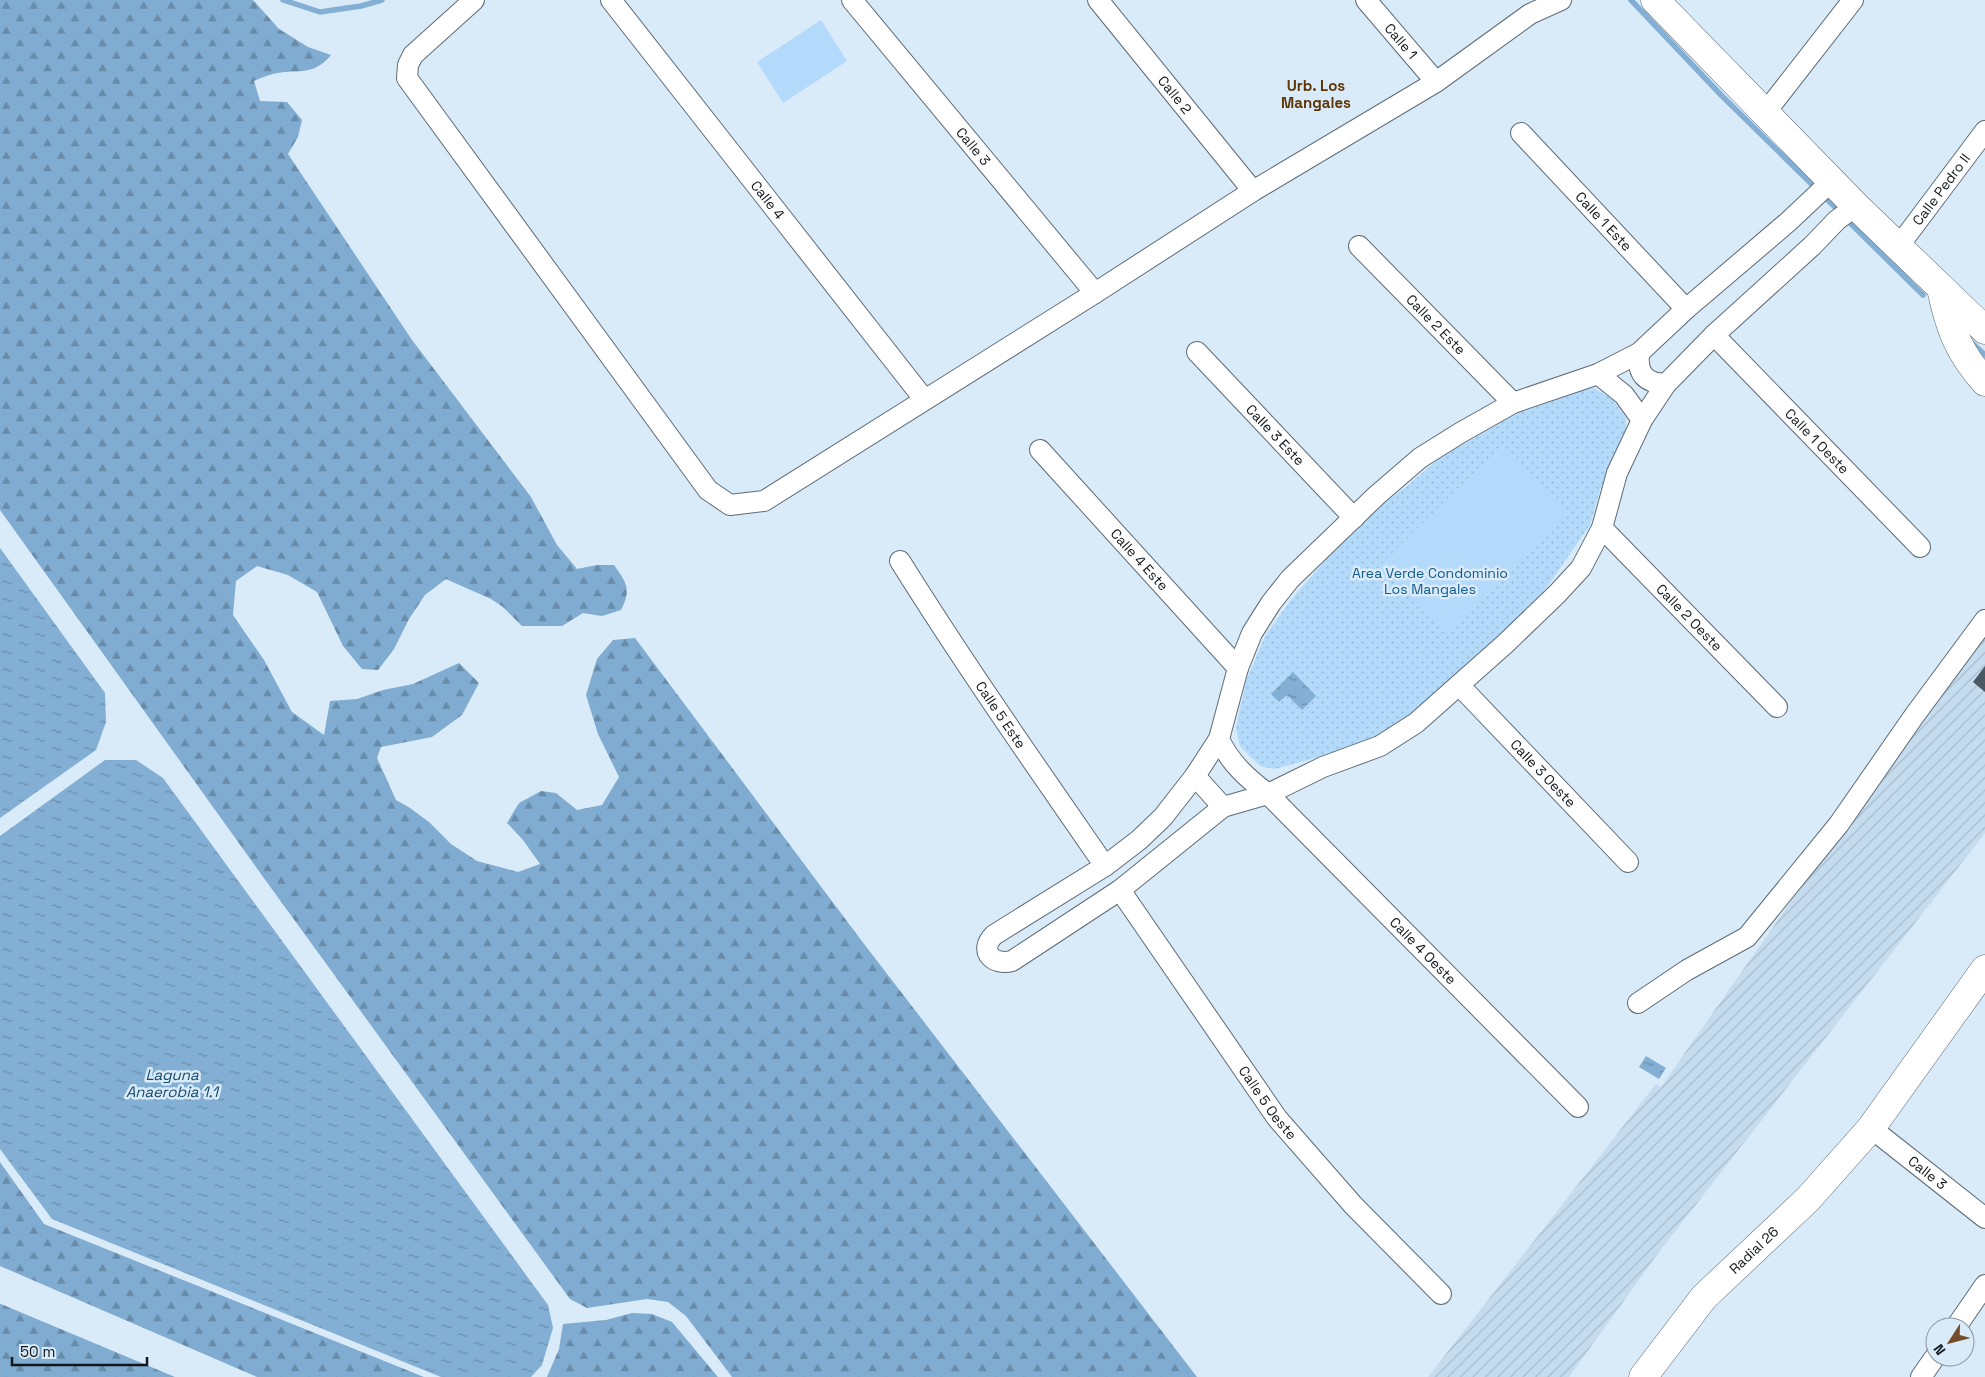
<svg xmlns="http://www.w3.org/2000/svg" width="1985" height="1377" viewBox="0 0 1985 1377" font-family="'Space Grotesk',sans-serif">
  <style>
    .industrial { fill: url(#industrial-furrows) }
    .forest { fill: url(#forest-firs) }
    .park { fill: url(#park-dots) }
    .pitch { fill: #b4dafb }
    .water { fill: url(#water-ripples) }
    .lines { fill: none; stroke-linecap: round; stroke-linejoin: round }
    .stream { stroke: #83afd4; stroke-width: 5.5 }
    .building { fill: #4a5864; filter: url(#shadow) }
    .street-casing { stroke: #5d6b77; stroke-width: 22 }
    .secondary-casing { stroke: #5d6b77; stroke-width: 29 }
    .street { stroke: #fff; stroke-width: 20 }
    .secondary { stroke: #fff; stroke-width: 28 }
    .labels { text-anchor: middle; dominant-baseline: central; stroke-width: 5; stroke-linejoin: round; paint-order: stroke }
    .street-label { font-size: 14px; fill: #11171c; stroke: #d9eaf8 }
    .park-label { font-size: 14px; fill: #145a89; stroke: #d9eaf8 }
    .neighbourhood-label { font-size: 15px; font-weight: bold; fill: #5d3605; stroke: #d9eaf8 }
    .water-label { font-size: 15px; font-style: italic; fill: #16496d; stroke: #d9eaf8 }
  </style>
  <defs>
    <pattern id="industrial-furrows" width="10" height="10" patternUnits="userSpaceOnUse" patternTransform="scale(1.25)"><rect width="10" height="10" fill="#c5dcef"/><path d="M-1 1l2-2M0 10L10 0M9 11l2-2" fill="none" stroke="#a8bccc"/></pattern>
    <pattern id="forest-firs" width="22" height="20" patternUnits="userSpaceOnUse" patternTransform="scale(1.25)"><rect width="22" height="20" fill="#80acd1"/><path d="M5 1l3.5 6h-7zM16 11l3.5 6h-7z" fill="#678ba9"/></pattern>
    <pattern id="park-dots" width="8" height="8" patternUnits="userSpaceOnUse" patternTransform="scale(1.25)"><rect width="8" height="8" fill="#b4dafb"/><path d="M2 2h.1M6 6h.1" fill="none" stroke="#9abad7" stroke-width="1.8" stroke-linecap="round"/></pattern>
    <pattern id="water-ripples" width="26" height="14" patternUnits="userSpaceOnUse" patternTransform="scale(1.25)"><rect width="26" height="14" fill="#83afd4"/><path d="M2 4q2-2 4 0t4 0M15 11q2-2 4 0t4 0" fill="none" stroke="#6a8dab"/></pattern>
    <filter id="shadow"><feDropShadow dx="4.5" dy="-4.5" stdDeviation="0" flood-color="#0004"/></filter>
  </defs>
  <rect width="100%" height="100%" fill="#d9eaf8"/>
  <polygon class="industrial" points="1985,624 1985,833 1659,1252 1569,1377 1428,1377 1656,1084 1661,1087"/>
  <g class="forest">
    <path d="M0,0H253L279,29L308,47L331,55C312,78 296,68 273,74C266,76 260,78 254,81L260,101L287,102L302,120L298,137L288,154L412,340L531,497L557,545L577,569L597,565H614C626,582 632,589 621,610L602,616L583,613L562,626H522L503,607L491,599L446,579L425,595L409,619L394,649L378,670L362,669L343,646L317,592L288,575L257,566L236,581L233,615L264,660L292,712L324,735L330,701L357,699L383,690L413,684L459,663L479,683L462,715L432,737L381,747L377,758L396,800L410,808L429,822L451,844L477,861L518,872L540,864L523,840L507,823L519,803L541,791L556,793L577,810L602,805L619,777L598,734L586,695L597,659L613,640L635,638L861,940L1197,1377H732L686,1316L668,1302L647,1299L587,1308L570,1299L266,881L0,510Z"/>
    <polygon points="0,1162 44,1224 424,1377 257,1377 0,1266"/>
    <polygon points="0,1304 1,1304 175,1377 0,1377"/>
    <polygon points="632,1313 652,1314 672,1322 718,1377 547,1377 559,1349 563,1324 606,1320"/>
  </g>
  <polygon class="park" points="1594,388 1612,399 1626,418 1626,433 1600,490 1590,525 1538,600 1416,714 1376,739 1348,749 1275,769 1260,766 1240,746 1236,728 1246,681 1265,636 1290,601 1330,555 1381,505 1406,487 1438,459 1516,414 1583,390"/>
  <g class="pitch">
    <polygon points="821,20 847,61 783,103 757,62"/>
    <polygon points="1501,446 1569,515 1450,632 1382,563"/>
  </g>
  <g class="water">
    <polygon points="0,548 105,693 106,722 96,750 0,818"/>
    <polygon points="1293,672 1316,696 1302,710 1287,695 1279,702 1271,694"/>
    <polygon points="105,760 136,760 163,778 548,1305 553,1328 542,1365 531,1377 441,1377 52,1219 0,1149 0,836"/>
    <polygon points="1646,1056 1666,1068 1659,1079 1639,1067"/>
  </g>
  <g class="lines">
    <g class="stream">
      <polyline points="283,0 320,12 361,6 382,0"/>
      <polyline points="1631,0 1721,95 1840,212"/>
      <polyline points="1846,219 1923,295"/>
      <polyline points="1971,342 1985,355"/>
    </g>
  </g>
  <polygon class="building" points="1985,666 1985,692 1973,682"/>
  <g class="lines">
    <g class="street-casing">
      <g id="street">
        <polyline points="474,0 413,55 408,65 407,78 708,490 730,505 764,501 1095,293 1253,191 1436,82 1530,14 1561,0"/>
        <path id="s1" d="M611,0L924,399"/>
        <path id="s2" d="M852,0L1095,293"/>
        <path id="s3" d="M1098,0L1253,191"/>
        <path id="s4" d="M1366,0L1436,82"/>
        <polyline points="1765,113 1853,0"/>
        <path id="s5" d="M1521,133L1686,309"/>
        <path d="M1829,178L1822,190L1788,222L1686,309L1639,353L1598,374L1513,403L1460,433L1420,458L1376,496L1290,579L1271,603L1252,633L1238,668L1219,739L1195,776L1163,817L1139,840L1105,866L994,935C978,951 993,966 1012,961L1120,890L1223,807L1268,794L1323,767L1380,746L1416,723L1505,644L1557,594L1581,568L1602,528L1617,473L1642,420L1666,384L1714,335L1812,246L1837,220L1856,206"/>
        <path id="s6" d="M1359,246L1513,403"/>
        <path id="s7" d="M1898,247L1985,131"/>
        <path id="s8" d="M1714,335L1920,547"/>
        <path id="s9" d="M1197,352L1354,518"/>
        <path d="M1639,353C1637,374 1645,383 1666,384"/>
        <polyline points="1598,374 1624,395 1642,420"/>
        <path id="s10" d="M1040,450L1238,668"/>
        <path id="s11" d="M1602,528L1777,707"/>
        <path id="s12" d="M900,561C965,665 1035,765 1105,866"/>
        <path id="s13" d="M1459,685L1628,862"/>
        <path id="s14" d="M1219,739C1230,763 1247,778 1268,794L1578,1107"/>
        <polyline points="1195,776 1223,807"/>
        <path id="s15" d="M1120,890L1277,1118L1353,1205L1441,1294"/>
        <polyline points="1638,1003 1687,970 1747,937 1839,824 1914,716 1985,620"/>
        <path id="s16" d="M1871,1128L1985,1218"/>
        <polyline points="1956,1327 1985,1285"/>
        <polyline points="1921,1377 1935,1357"/>
      </g>
    </g>
    <g class="secondary-casing">
      <g id="secondary">
        <polyline points="1655,0 1856,206 1985,330"/>
        <path d="M1941,288C1949,327 1958,352 1985,382"/>
        <path id="s17" d="M1643,1377L1704,1297L1808,1199L1871,1128L1985,969"/>
      </g>
    </g>
    <use href="#street" class="street"/>
    <use href="#secondary" class="secondary"/>
  </g>
  <g class="labels">
    <g class="street-label">
      <text stroke="none"><textPath href="#s4" startOffset="54">Calle 1</textPath></text>
      <text stroke="none"><textPath href="#s3" startOffset="122">Calle 2</textPath></text>
      <text stroke="none"><textPath href="#s2" startOffset="190">Calle 3</textPath></text>
      <text stroke="none"><textPath href="#s7" startOffset="72">Calle Pedro II</textPath></text>
      <text stroke="none"><textPath href="#s1" startOffset="254">Calle 4</textPath></text>
      <text stroke="none"><textPath href="#s5" startOffset="121">Calle 1 Este</textPath></text>
      <text stroke="none"><textPath href="#s6" startOffset="110">Calle 2 Este</textPath></text>
      <text stroke="none"><textPath href="#s9" startOffset="114">Calle 3 Este</textPath></text>
      <text stroke="none"><textPath href="#s8" startOffset="148">Calle 1 Oeste</textPath></text>
      <text stroke="none"><textPath href="#s10" startOffset="148">Calle 4 Este</textPath></text>
      <text stroke="none"><textPath href="#s11" startOffset="125">Calle 2 Oeste</textPath></text>
      <text stroke="none"><textPath href="#s12" startOffset="184">Calle 5 Este</textPath></text>
      <text stroke="none"><textPath href="#s13" startOffset="122">Calle 3 Oeste</textPath></text>
      <text stroke="none"><textPath href="#s14" startOffset="295">Calle 4 Oeste</textPath></text>
      <text stroke="none"><textPath href="#s15" startOffset="259">Calle 5 Oeste</textPath></text>
      <text stroke="none"><textPath href="#s16" startOffset="72">Calle 3</textPath></text>
      <text stroke="none"><textPath href="#s17" startOffset="169">Radial 26</textPath></text>
    </g>
    <g class="park-label">
      <text x="1430" y="573">Area Verde Condominio<tspan x="1430" dy="16">Los Mangales</tspan></text>
    </g>
    <g class="neighbourhood-label">
      <text x="1316" y="85">Urb. Los<tspan x="1316" dy="17">Mangales</tspan></text>
    </g>
    <g class="water-label">
      <text x="172" y="1074">Laguna<tspan x="172" dy="17">Anaerobia 1.1</tspan></text>
    </g>
  </g>
  <g transform="translate(1950 1342) rotate(234)"><circle r="24" fill="#d9eaf8" stroke="#8996a0"/>
  <path d="M0-4L9 19L0 12L-9 19Z" fill="#724d28"/>
  <text y="-8" font-size="14" font-weight="bold" text-anchor="middle" fill="#11171c">N</text>
  </g>
  <path d="M12 1357v8h135v-8" fill="none" stroke="#11171c" stroke-width="2.5"/>
  <text x="20" y="1357" font-size="15" fill="#11171c" stroke="#d9eaf8" stroke-width="4" paint-order="stroke">50 m</text>
</svg>
